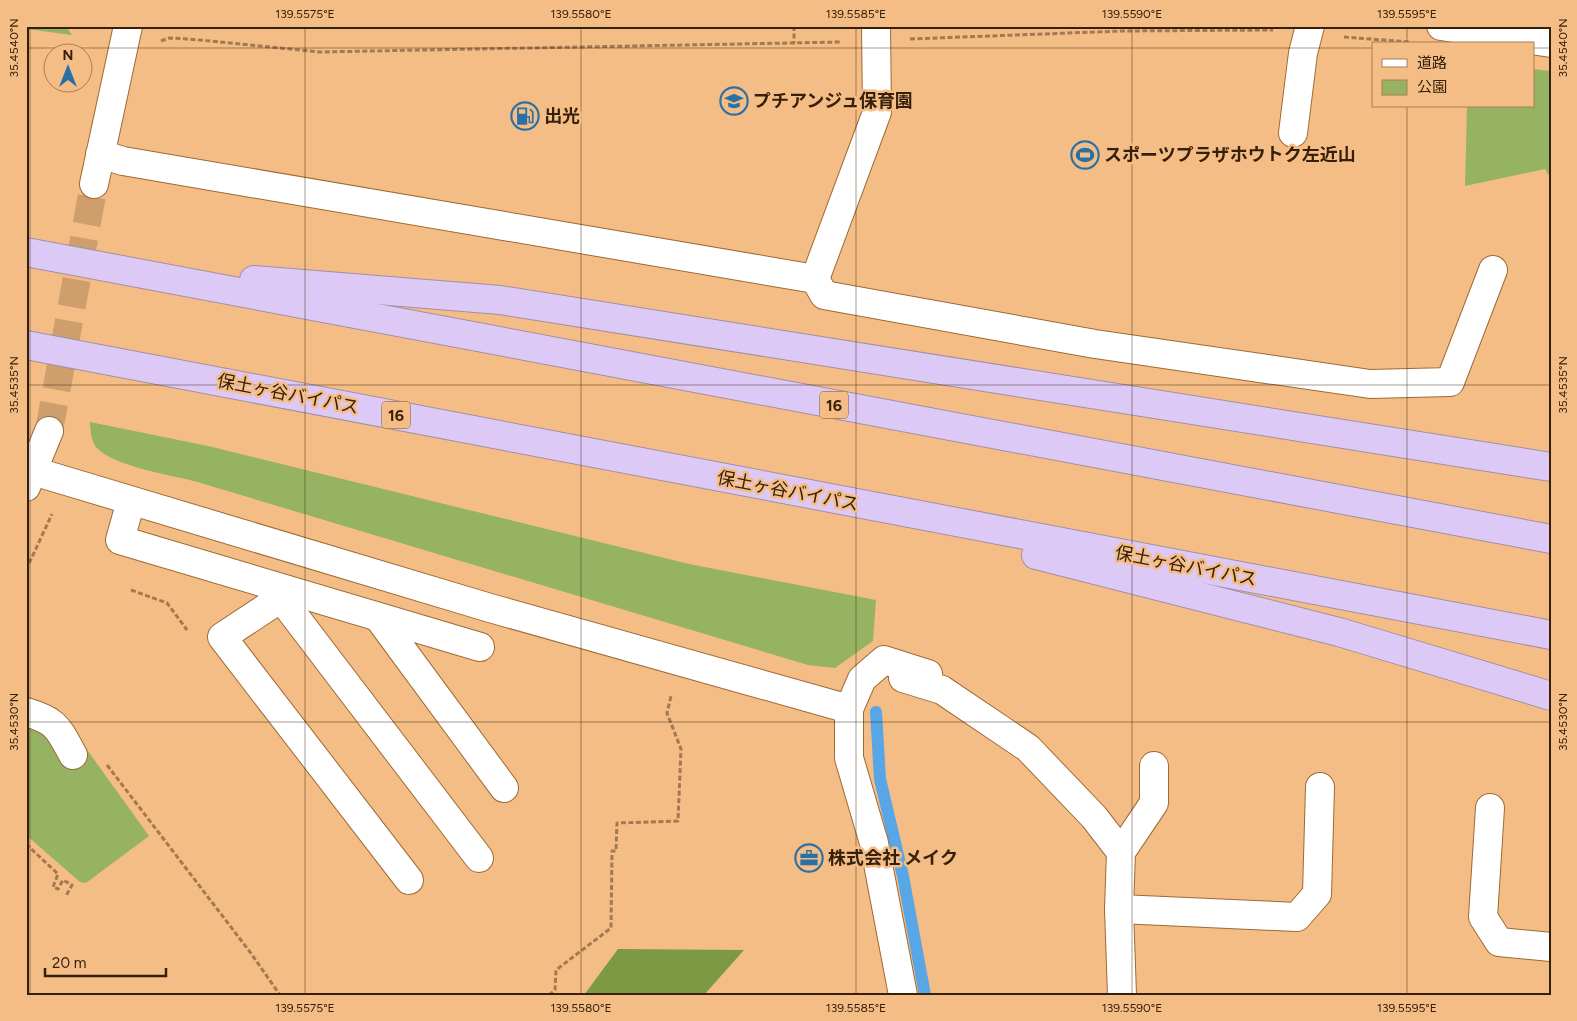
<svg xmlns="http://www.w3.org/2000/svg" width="1577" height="1021" viewBox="0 0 1577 1021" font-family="Figtree,'Noto Sans JP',sans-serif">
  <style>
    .green { fill: #96b363 }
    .forest { fill: #7c9a42 }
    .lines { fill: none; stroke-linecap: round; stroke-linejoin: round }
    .stream { stroke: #58a6e5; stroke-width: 12 }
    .minor-tunnel { stroke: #cf9e6d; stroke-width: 28; stroke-dasharray: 28 14; stroke-linecap: butt }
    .minor-casing { stroke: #9d6a34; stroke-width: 30 }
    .highway-casing { stroke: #a38ea3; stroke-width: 30 }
    .path { stroke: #a27950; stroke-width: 3; stroke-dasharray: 5 2.5; stroke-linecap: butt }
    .minor { stroke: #fff; stroke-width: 28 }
    .highway { stroke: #ddc9f6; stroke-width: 28 }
    .ticks { fill: none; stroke: #362009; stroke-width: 1; stroke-opacity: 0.45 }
    .labels { text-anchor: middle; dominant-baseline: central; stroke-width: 5; stroke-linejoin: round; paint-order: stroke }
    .shield { fill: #f5bd86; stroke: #6f4f2e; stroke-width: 1 }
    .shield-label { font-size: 16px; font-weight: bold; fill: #362009 }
    .poi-label { font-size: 18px; font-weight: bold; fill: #362009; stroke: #f5bd86; text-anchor: start }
    .street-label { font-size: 18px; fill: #362009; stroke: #f5bd86 }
    .neatline { fill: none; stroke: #362009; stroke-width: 2 }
    .ticks-label { font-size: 12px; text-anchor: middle; fill: #362009 }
  </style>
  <rect width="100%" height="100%" fill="#f5bd86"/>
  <g class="green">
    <polygon points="26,26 66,26 72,35 26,29"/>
    <polygon points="1533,69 1551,71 1551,179 1545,169 1465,186 1467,106 1533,106"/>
    <path d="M90,422L208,446L689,564L876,600L873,641L835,668L808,665L194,481C171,475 105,465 94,444C91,437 90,430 90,422Z"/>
    <polygon points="26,700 57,708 149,836 86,883 80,882 26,835"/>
  </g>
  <polygon class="forest" points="618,949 744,950 704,995 584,995"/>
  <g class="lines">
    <polyline class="stream" points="876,712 880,779 903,876 925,995"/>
    <polyline class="minor-tunnel" points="49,431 94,184"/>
    <g class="minor-casing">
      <g id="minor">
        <polyline points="1441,26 1551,43"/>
        <polyline points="1293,133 1303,53 1310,26"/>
        <polyline points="100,154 123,161 815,279 877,112 876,26"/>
        <polyline points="94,184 128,26"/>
        <polyline points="815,279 824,295 1095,344 1370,384 1450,382 1493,270"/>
        <polyline points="33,471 490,608 849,709 849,758 874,843 903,995"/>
        <polyline points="26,487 49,431"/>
        <polyline points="131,501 120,540 480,647"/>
        <polyline points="271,585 479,858"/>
        <polyline points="281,598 222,637 409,880"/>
        <polyline points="378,617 504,788"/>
        <polyline points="903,678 942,690 1028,748 1094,817 1121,852"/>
        <polyline points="849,709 862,679 884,660 928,674"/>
        <path d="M26,712C57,721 58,728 73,755"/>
        <polyline points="1490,808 1483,917 1499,942 1551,947"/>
        <polyline points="1119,909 1297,917 1317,894 1320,787"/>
        <polyline points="1122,995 1119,909 1121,852 1154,803 1154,766"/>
      </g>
    </g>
    <g class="highway-casing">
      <g id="highway">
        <polyline points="26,252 1551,539"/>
        <polyline points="254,280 500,300 1551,467"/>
        <polyline points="26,345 1551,635"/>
        <polyline points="1036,555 1339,632 1551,696"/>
      </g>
    </g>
    <g class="path">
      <polyline points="794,26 794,43"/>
      <polyline points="1344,37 1410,42"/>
      <polyline points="910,39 1122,31 1273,30"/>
      <polyline points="161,41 169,38 189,39 320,52 841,42"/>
      <polyline points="26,570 52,514"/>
      <polyline points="131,590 167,603 187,630"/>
      <polyline points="107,765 250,952 280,995"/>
      <polyline points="26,844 58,874 53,887 58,889 63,880 72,885 66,896"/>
      <polyline points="26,990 26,993"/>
      <polyline points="549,995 555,990 556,970 611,928 612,851 616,851 617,823 678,821 681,749 667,713 671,696"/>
    </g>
    <use href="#minor" class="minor"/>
    <use href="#highway" class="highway"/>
  </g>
  <path class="ticks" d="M30,26V995M305,26V995M581,26V995M856,26V995M1132,26V995M1407,26V44M26,48H1373M1533,48H1551M1407,106V995M26,385H1551M26,722H1551"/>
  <defs>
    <g id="school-ring" transform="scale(1.4375)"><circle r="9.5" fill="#f5bd86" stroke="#2b70a5" stroke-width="1.5"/><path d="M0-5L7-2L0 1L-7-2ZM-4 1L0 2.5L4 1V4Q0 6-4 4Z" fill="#2b70a5"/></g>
    <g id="fuel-ring" transform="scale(1.4375)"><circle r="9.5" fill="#f5bd86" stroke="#2b70a5" stroke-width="1.5"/><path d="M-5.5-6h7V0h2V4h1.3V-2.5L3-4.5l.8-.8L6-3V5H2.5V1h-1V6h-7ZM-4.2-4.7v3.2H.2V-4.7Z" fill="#2b70a5"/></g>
    <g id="stadium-ring" transform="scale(1.4375)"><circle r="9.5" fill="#f5bd86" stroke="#2b70a5" stroke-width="1.5"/><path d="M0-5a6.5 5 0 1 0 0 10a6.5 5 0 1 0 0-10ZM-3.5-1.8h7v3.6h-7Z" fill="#2b70a5"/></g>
    <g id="office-ring" transform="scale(1.4375)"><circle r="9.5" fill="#f5bd86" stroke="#2b70a5" stroke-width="1.5"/><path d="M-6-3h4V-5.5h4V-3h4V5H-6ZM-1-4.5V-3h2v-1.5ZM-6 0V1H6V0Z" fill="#2b70a5"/></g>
  </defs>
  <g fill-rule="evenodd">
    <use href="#school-ring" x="734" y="101"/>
    <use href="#fuel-ring" x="525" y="116"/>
    <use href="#stadium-ring" x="1085" y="155"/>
    <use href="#office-ring" x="809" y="858"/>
  </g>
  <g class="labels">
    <g class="shield">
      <rect x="820" y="391.5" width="28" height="27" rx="4"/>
      <rect x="382" y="401.5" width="28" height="27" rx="4"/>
    </g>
    <g class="shield-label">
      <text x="834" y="405">16</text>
      <text x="396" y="415">16</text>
    </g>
    <g class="poi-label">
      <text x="753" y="101">プチアンジュ保育園</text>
      <text x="544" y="116">出光</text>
      <text x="1104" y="155">スポーツプラザホウトク左近山</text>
      <text x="828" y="858">株式会社 メイク</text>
    </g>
    <g class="street-label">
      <text transform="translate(288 394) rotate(11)">保土ヶ谷バイパス</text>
      <text transform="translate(788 491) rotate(11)">保土ヶ谷バイパス</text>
      <text transform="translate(1186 566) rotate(11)">保土ヶ谷バイパス</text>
    </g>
  </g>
  <rect width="1577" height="1021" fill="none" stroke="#f5bd86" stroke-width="55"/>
  <rect x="1372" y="42" width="162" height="65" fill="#f5bd86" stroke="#a97e54"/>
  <rect x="1382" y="59" width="25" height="8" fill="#ffffff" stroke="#a97e54"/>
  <text x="1417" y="68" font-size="15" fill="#362009">道路</text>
  <rect x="1382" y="80" width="25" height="15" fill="#96b363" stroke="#a97e54"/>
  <text x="1417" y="92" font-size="15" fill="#362009">公園</text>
  <g transform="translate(68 68)"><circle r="24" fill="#f5bd86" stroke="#a97e54"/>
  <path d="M0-4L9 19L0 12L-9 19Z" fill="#2b70a5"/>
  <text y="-8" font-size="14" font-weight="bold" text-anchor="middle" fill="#362009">N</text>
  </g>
  <path d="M45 968v8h121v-8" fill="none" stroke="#362009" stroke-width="2.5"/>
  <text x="52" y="968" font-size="15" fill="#362009" stroke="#f5bd86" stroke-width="4" paint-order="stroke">20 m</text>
  <rect x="28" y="28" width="1522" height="966" class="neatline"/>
  <g class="ticks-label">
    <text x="305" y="18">139.5575°E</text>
    <text x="581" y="18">139.5580°E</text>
    <text x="856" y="18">139.5585°E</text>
    <text x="1132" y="18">139.5590°E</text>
    <text x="1407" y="18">139.5595°E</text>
    <text transform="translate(14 48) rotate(-90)" y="4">35.4540°N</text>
    <text transform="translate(1563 48) rotate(-90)" y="4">35.4540°N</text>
    <text transform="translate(14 385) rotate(-90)" y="4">35.4535°N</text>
    <text transform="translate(1563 385) rotate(-90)" y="4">35.4535°N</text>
    <text transform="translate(14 722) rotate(-90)" y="4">35.4530°N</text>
    <text transform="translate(1563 722) rotate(-90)" y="4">35.4530°N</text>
    <text x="305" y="1012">139.5575°E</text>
    <text x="581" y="1012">139.5580°E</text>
    <text x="856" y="1012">139.5585°E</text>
    <text x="1132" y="1012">139.5590°E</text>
    <text x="1407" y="1012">139.5595°E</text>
  </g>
</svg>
